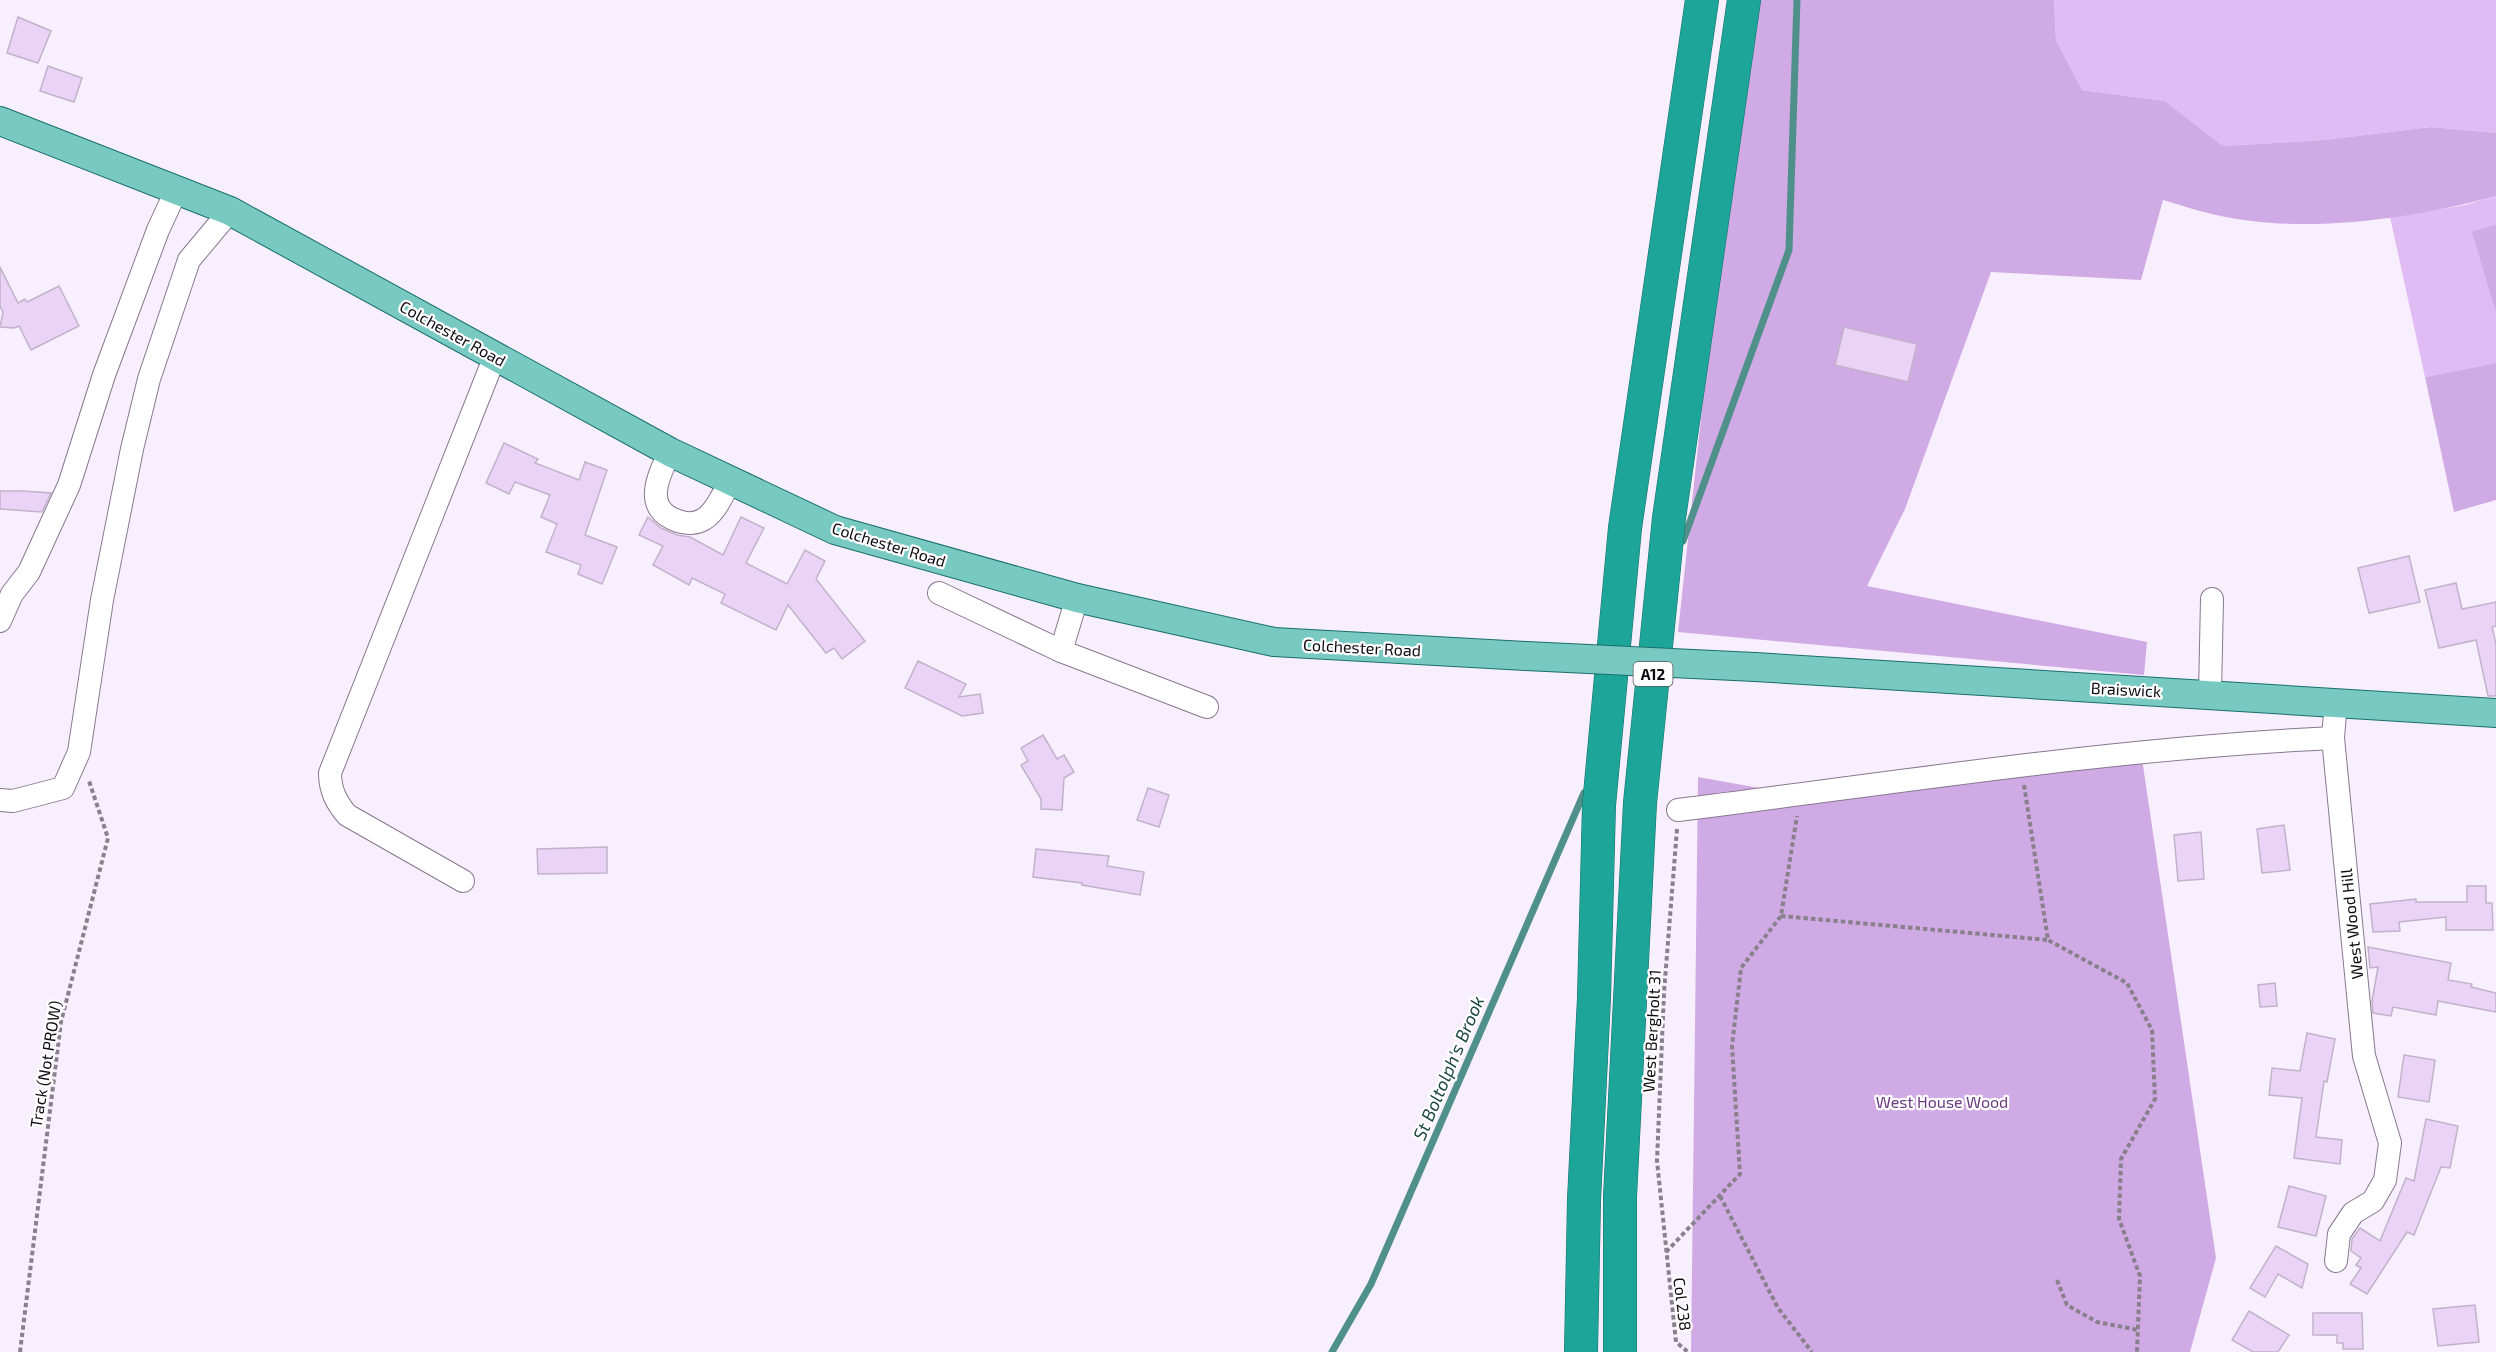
<svg xmlns="http://www.w3.org/2000/svg" width="2496" height="1352" viewBox="0 0 2496 1352" font-family="'Exo 2',sans-serif">
  <style>
    .green { fill: #e0bbf4 }
    .forest { fill: #d0aae4 }
    .lines { fill: none; stroke-linecap: round; stroke-linejoin: round }
    .stream { stroke: #50908a; stroke-width: 7 }
    .building { fill: #ead3f7; stroke: #c1b2ca; stroke-width: 1.5 }
    .minor-casing { stroke: #87788f; stroke-width: 24 }
    .major-casing { stroke: #186f6a; stroke-width: 30 }
    .highway-casing { stroke: #186f6a; stroke-width: 34 }
    .path { stroke: #88818c; stroke-width: 4; stroke-dasharray: 4.5 3; stroke-linecap: butt }
    .minor { stroke: #fff; stroke-width: 22 }
    .major { stroke: #77c9c2; stroke-width: 28 }
    .highway { stroke: #1da599; stroke-width: 33 }
    .major-bridge-casing { stroke: #186f6a; stroke-width: 30; stroke-linecap: butt }
    .major-bridge { stroke: #77c9c2; stroke-width: 28 }
    .labels { text-anchor: middle; dominant-baseline: central; stroke-width: 4.5; stroke-linejoin: round; paint-order: stroke }
    .shield { fill: #fff; stroke: #575459; stroke-width: 1.5 }
    .shield-label { font-size: 15px; font-weight: bold; fill: #0f0a12 }
    .street-label { font-size: 16px; fill: #0f0a12; stroke: #fff }
    .park-label { font-size: 16px; fill: #6a3b80; stroke: #fff }
    .water-label { font-size: 18px; font-style: italic; fill: #1c4742; stroke: #fff }
  </style>
  <rect width="100%" height="100%" fill="#f8effe"/>
  <g class="green">
    <polygon points="2054,0 2496,0 2496,133 2431,127 2324,140 2223,146 2165,101 2082,90 2056,40"/>
    <polygon points="2496,196 2496,224 2473,232 2496,313 2496,363 2425,377 2390,217 2465,205"/>
  </g>
  <g class="forest">
    <path d="M1746,0H2054L2056,40L2082,90L2165,101L2223,146L2324,140L2431,127L2496,133V196C2410,219 2304,235 2216,215C2198,211 2181,205 2163,200L2141,280L1991,272L1905,509L1867,586L2147,642L2144,675L1678,632Z"/>
    <polygon points="2496,224 2496,313 2472,232"/>
    <polygon points="2496,363 2496,500 2454,512 2425,377"/>
    <polygon points="2141,752 2216,1258 2190,1352 1691,1352 1698,777 1798,795"/>
  </g>
  <g class="lines">
    <g class="stream">
      <polyline points="1683,541 1789,250 1797,0"/>
      <polyline points="1332,1352 1371,1284 1584,793"/>
    </g>
  </g>
  <g class="building">
    <polygon points="18,17 51,31 38,63 7,53"/>
    <polygon points="48,66 82,78 74,102 40,91"/>
    <polygon points="0,267 18,303 25,299 27,302 59,286 79,326 31,350 19,326 14,328 0,327 3,312 0,306"/>
    <polygon points="1844,327 1917,344 1908,382 1835,365"/>
    <polygon points="504,443 538,459 535,463 579,480 585,462 607,470 585,535 617,547 602,584 578,574 581,565 546,552 557,524 541,517 550,495 515,482 509,494 486,483"/>
    <polygon points="0,491 23,491 51,493 42,512 0,509"/>
    <polygon points="648,517 661,528 677,535 690,537 723,555 741,517 764,528 746,563 787,584 805,550 825,561 816,579 865,641 842,659 834,648 826,653 788,605 776,630 721,603 725,594 692,578 689,585 653,565 663,546 639,535"/>
    <polygon points="2409,556 2420,602 2369,613 2358,568"/>
    <polygon points="2456,583 2462,609 2496,602 2496,626 2492,627 2496,644 2496,696 2488,696 2476,640 2439,648 2425,590"/>
    <polygon points="918,661 966,684 959,697 980,694 983,713 962,716 905,688"/>
    <polygon points="1043,735 1057,759 1064,755 1074,772 1064,778 1062,810 1041,809 1041,799 1021,765 1028,761 1021,748"/>
    <polygon points="1148,788 1169,795 1159,827 1137,820"/>
    <polygon points="2284,825 2290,870 2262,873 2257,829"/>
    <polygon points="2201,832 2204,879 2178,881 2174,835"/>
    <polygon points="607,847 607,873 538,874 537,849"/>
    <polygon points="1036,849 1109,856 1107,866 1144,872 1140,895 1082,885 1082,883 1033,877"/>
    <polygon points="2467,886 2486,886 2486,903 2492,903 2493,930 2446,930 2446,917 2399,922 2400,931 2373,932 2370,904 2416,899 2416,902 2467,902"/>
    <polygon points="2368,947 2451,963 2448,980 2472,984 2471,987 2496,993 2496,1012 2438,1001 2436,1015 2393,1007 2391,1016 2373,1013 2372,1001 2378,967 2370,968"/>
    <polygon points="2275,983 2277,1006 2260,1007 2258,985"/>
    <polygon points="2307,1033 2335,1039 2327,1082 2324,1081 2316,1137 2342,1140 2340,1164 2294,1158 2302,1098 2269,1095 2272,1068 2300,1071"/>
    <polygon points="2404,1055 2435,1060 2429,1102 2398,1097"/>
    <polygon points="2426,1119 2458,1126 2450,1168 2441,1167 2414,1235 2407,1232 2367,1294 2350,1284 2361,1268 2356,1265 2361,1258 2351,1251 2352,1239 2360,1228 2380,1241 2406,1178 2414,1181"/>
    <polygon points="2289,1186 2326,1196 2316,1236 2278,1227"/>
    <polygon points="2276,1246 2308,1264 2302,1288 2278,1274 2265,1297 2250,1288"/>
    <polygon points="2475,1305 2479,1342 2438,1346 2433,1309"/>
    <polygon points="2249,1311 2289,1335 2278,1352 2253,1352 2232,1340"/>
    <polygon points="2313,1313 2362,1313 2363,1349 2343,1349 2343,1343 2337,1343 2337,1335 2313,1335"/>
  </g>
  <g class="lines">
    <g class="minor-casing">
      <g id="minor">
        <path d="M670,452C658,476 642,509 678,521C686,524 696,524 704,519C716,512 724,492 730,481"/>
        <polyline points="939,593 1061,651 1207,707"/>
        <polyline points="0,621 12,594 29,572 69,485 104,375 158,230 177,189"/>
        <polyline points="1061,651 1077,598"/>
        <polyline points="2210,694 2212,599"/>
        <polyline points="0,800 13,801 63,788 79,752 102,600 132,449 149,379 189,260 230,211"/>
        <path d="M1678,810C1896,783 2113,748 2333,738"/>
        <path d="M463,881L347,815C336,802 330,790 330,773L495,356"/>
        <polyline points="2336,1261 2339,1234 2353,1213 2373,1201 2385,1180 2390,1143 2364,1056 2333,738 2336,701"/>
      </g>
    </g>
    <g class="major-casing">
      <g id="major">
        <polyline points="0,121 230,211 670,452 835,530 1077,598 1274,642 1526,656"/>
        <polyline points="1755,667 2496,713"/>
      </g>
    </g>
    <g class="highway-casing">
      <g id="highway">
        <polyline points="1581,1352 1584,1200 1594,998 1599,805 1625,528 1702,0"/>
        <polyline points="1620,1352 1620,1197 1640,803 1669,518 1744,0"/>
      </g>
    </g>
    <g class="path">
      <polyline points="2024,785 2048,940 2127,983 2152,1030 2155,1099 2121,1159 2119,1219 2140,1276 2137,1352"/>
      <polyline points="1677,829 1664,992 1657,1161 1676,1342 1688,1352"/>
      <polyline points="1781,916 2048,940"/>
      <polyline points="1720,1196 1778,1308 1812,1352"/>
      <polyline points="1666,1252 1740,1174 1732,1046 1741,968 1781,916 1797,816"/>
      <polyline points="2057,1280 2067,1305 2097,1322 2138,1330"/>
      <polyline points="20,1352 61,1022 108,838 89,781"/>
    </g>
    <use href="#minor" class="minor"/>
    <use href="#major" class="major"/>
    <use href="#highway" class="highway"/>
    <g class="major-bridge-casing">
      <polyline id="major-bridge" points="1526,656 1755,667"/>
    </g>
    <use href="#major-bridge" class="major-bridge"/>
  </g>
  <g class="labels">
    <rect class="shield" x="1633.5" y="662" width="39" height="24" rx="4.5"/>
    <g class="shield-label">
      <text x="1653" y="674">A12</text>
    </g>
    <g class="street-label">
      <text transform="translate(453 333) rotate(29)">Colchester Road</text>
      <text transform="translate(889 544) rotate(17)">Colchester Road</text>
      <text transform="translate(1362 647) rotate(3)">Colchester Road</text>
      <text transform="translate(2126 689) rotate(3)">Braiswick</text>
      <text transform="translate(2351 924) rotate(-96)">West Wood Hill</text>
      <text transform="translate(1651 1031) rotate(-87)">West Bergholt 31</text>
      <text transform="translate(45 1064) rotate(-81)">Track (Not PROW)</text>
      <text transform="translate(1683 1304) rotate(83)">Col 238</text>
    </g>
    <g class="park-label">
      <text x="1942" y="1101">West House Wood</text>
    </g>
    <g class="water-label">
      <text transform="translate(1448 1068) rotate(-67)">St Boltolph's Brook</text>
    </g>
  </g>
</svg>
